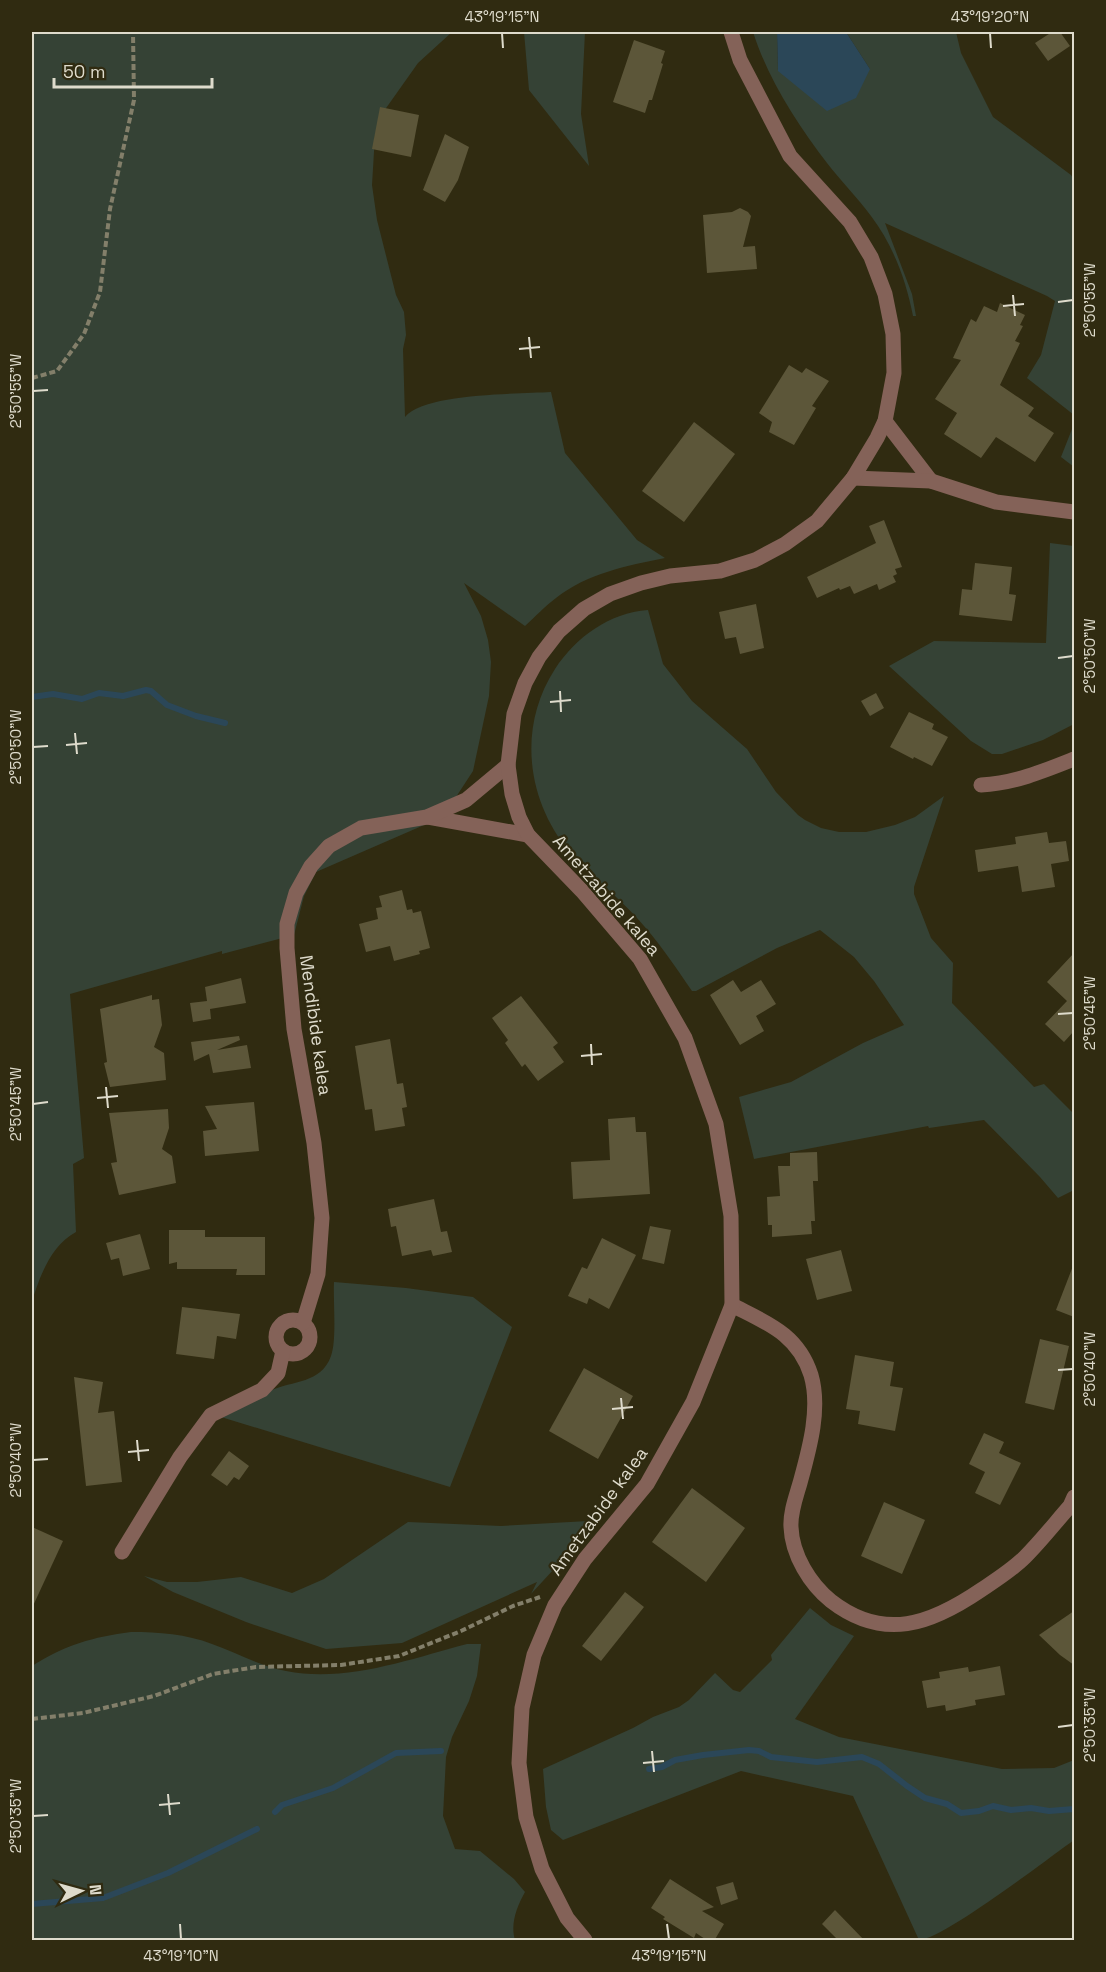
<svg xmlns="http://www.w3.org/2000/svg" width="1106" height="1972" viewBox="0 0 1106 1972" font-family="'Space Grotesk',sans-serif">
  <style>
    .green { fill: #354235 }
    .water { fill: #2b4758 }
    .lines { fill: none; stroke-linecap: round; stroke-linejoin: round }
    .stream { stroke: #2b4758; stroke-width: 6 }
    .building { fill: #5c5639 }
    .path { stroke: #837f6a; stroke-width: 4; stroke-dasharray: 6 3; stroke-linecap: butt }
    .minor { stroke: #846258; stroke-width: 15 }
    .ticks { fill: none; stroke: #dedbcc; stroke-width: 2 }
    .labels { text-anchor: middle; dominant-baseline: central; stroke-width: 4.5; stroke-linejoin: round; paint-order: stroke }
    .street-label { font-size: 18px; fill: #dedbcc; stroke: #302b11 }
    .neatline { fill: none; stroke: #dedbcc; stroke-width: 2 }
    .ticks-label { font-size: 15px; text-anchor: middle; fill: #dedbcc }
  </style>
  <rect width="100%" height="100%" fill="#302b11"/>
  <g class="green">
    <path d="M32,32H452L418,63L384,111L375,135L372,185L377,220L396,295L404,312L406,335L403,349L405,417C424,393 518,394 551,392L565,453L637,540L665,558C626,566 588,573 556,598C545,606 535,617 525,626L464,583L481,616L488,640L491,662L489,696L473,771L456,797L431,822L316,872L304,896L294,935L222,954V951L70,994L84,1158L73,1164L76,1232C51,1245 40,1276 32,1301Z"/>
    <polygon points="524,32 585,32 581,114 589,166 529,90"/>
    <path d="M753,32H777L778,71L870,69L846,32H956L961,53L993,117L1071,175L1074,180V415L1027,378L1041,355L1055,301L1047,296L885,223L912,294L916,316H913C906,280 893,245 871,216C857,197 841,181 827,163C797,124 768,79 753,32Z"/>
    <polygon points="1074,424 1074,467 1061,457"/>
    <polygon points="1050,543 1074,546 1074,724 1043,740 1002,754 992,754 971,741 889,666 934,641 1046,643"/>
    <path d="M648,610L663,664L692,701L747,749L776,792L798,815L805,820L821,828L839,832H866L895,825L915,817L944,796L914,887V894L931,938L953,963L952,1003L1034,1087L1044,1084L1074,1114V1194L1072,1191L1058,1198L1040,1177L984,1120L929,1128L928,1126L754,1159L739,1097L791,1082L863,1043L904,1025L874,981L854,957L820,930L777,948L696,991H692C675,966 658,941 637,918C618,897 595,879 575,858C527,806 516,729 555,669C576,637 609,613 648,610Z"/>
    <path d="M334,1282L406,1288L473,1297L512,1327L450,1487L221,1417C238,1408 254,1398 270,1391C293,1380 321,1384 331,1356C337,1340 333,1301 334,1282Z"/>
    <polygon points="588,1521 554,1569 531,1594 537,1582 402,1643 326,1649 246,1622 173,1592 144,1576 167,1582 197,1582 241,1577 292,1593 324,1579 408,1522 501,1526"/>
    <path d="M810,1608L831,1625L854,1636L795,1719L839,1737L1002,1769L1054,1768L1074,1760V1840C1049,1858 942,1940 919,1940L853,1796L741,1771L563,1840L551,1830L546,1807L543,1769L633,1728L653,1717L679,1707L689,1700L715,1673L733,1690L740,1692L772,1660L771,1655Z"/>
    <path d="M131,1632C159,1632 186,1634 212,1644C237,1653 260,1666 286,1671C346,1683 410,1659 467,1644H481L477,1676L469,1701L452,1737L446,1757L443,1816L455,1849L480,1851L514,1879L525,1892C517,1906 510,1924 515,1940H32V1666C65,1645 93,1637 131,1632Z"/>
  </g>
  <polygon class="water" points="777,32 846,32 870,69 856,98 827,111 778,71"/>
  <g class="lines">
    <g class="stream">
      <polyline points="32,697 53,694 82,699 99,693 123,696 146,690 151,691 167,705 196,716 225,723"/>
      <polyline points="649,1769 662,1767 675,1760 703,1755 749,1750 759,1751 771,1757 817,1762 862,1757 879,1764 907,1786 925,1798 947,1804 961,1813 979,1811 993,1806 1011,1810 1031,1808 1049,1811 1074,1809"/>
      <polyline points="275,1812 282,1805 333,1788 396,1753 441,1751"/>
      <polyline points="32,1904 103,1898 168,1873 257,1829"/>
    </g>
  </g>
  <g class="building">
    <polygon points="1052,32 1060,32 1070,46 1048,61 1035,43"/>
    <polygon points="634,40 665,51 661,63 663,64 652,100 649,100 645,113 613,102"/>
    <polygon points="380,107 419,115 411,157 372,149"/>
    <polygon points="445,134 469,147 458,180 445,202 423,190"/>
    <polygon points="740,208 748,212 751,216 743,247 755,246 757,269 707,273 703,215 732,212"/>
    <polygon points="1000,303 1025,315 1020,325 1023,326 1015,341 1020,343 1000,385 1034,408 1028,416 1054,433 1035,462 996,437 981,458 944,434 957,413 935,399 961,360 953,358 971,319 976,322 984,306 997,312"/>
    <polygon points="789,365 802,373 806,368 829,381 812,406 816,408 794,445 769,432 772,422 759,413"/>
    <polygon points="694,422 735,454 684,522 642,491"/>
    <polygon points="884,520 902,567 895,569 897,574 893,576 896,582 879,590 877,584 854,594 850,586 840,590 839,588 817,598 807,577 876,543 869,526"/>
    <polygon points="975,563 1012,567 1009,594 1016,595 1012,621 959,615 962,589 972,590"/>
    <polygon points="756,604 764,648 740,654 736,637 725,639 719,612"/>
    <polygon points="876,693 884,708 870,716 861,701"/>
    <polygon points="909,712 934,724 932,729 948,737 932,766 914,757 913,759 890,747"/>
    <polygon points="1047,832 1049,843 1066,841 1069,861 1051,864 1055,887 1022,892 1018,866 978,872 975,850 1016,844 1015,837"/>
    <polygon points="402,890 407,910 412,909 413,913 421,911 430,948 419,951 420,954 394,961 390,946 366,952 359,924 378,919 376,908 382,907 379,896"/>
    <polygon points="1074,953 1074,1031 1064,1042 1045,1024 1067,1001 1047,982"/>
    <polygon points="241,978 246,1003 210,1009 211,1019 193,1022 190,1003 207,1001 205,987"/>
    <polygon points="733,980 741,992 761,980 776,1004 756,1016 764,1031 740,1045 710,995"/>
    <polygon points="152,995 152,1000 159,999 162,1025 154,1047 164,1053 166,1080 110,1087 104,1063 107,1062 100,1009"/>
    <polygon points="521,996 558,1043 553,1047 564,1062 538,1081 525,1064 522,1067 505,1043 508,1040 492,1018"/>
    <polygon points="239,1036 240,1040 217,1050 247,1045 251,1068 213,1073 209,1054 194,1061 191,1042"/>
    <polygon points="390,1039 397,1084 403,1083 407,1107 402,1108 405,1126 375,1131 372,1109 365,1110 355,1046"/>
    <polygon points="254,1102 259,1151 205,1156 203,1131 217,1129 205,1106"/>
    <polygon points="168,1109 169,1128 162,1149 172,1156 176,1183 119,1195 111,1163 117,1162 109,1113"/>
    <polygon points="635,1117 636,1132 646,1132 650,1194 573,1199 571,1162 610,1160 608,1119"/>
    <polygon points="817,1152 818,1181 813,1181 815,1221 811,1221 812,1234 772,1237 772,1225 768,1225 767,1197 780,1196 778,1166 790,1166 790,1153"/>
    <polygon points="434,1199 441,1232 447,1231 452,1252 433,1256 431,1250 402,1256 396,1226 391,1227 388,1209"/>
    <polygon points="650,1226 671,1230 664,1264 642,1259"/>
    <polygon points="169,1230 205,1230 205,1237 265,1237 265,1275 236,1275 237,1269 177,1269 177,1262 169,1264"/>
    <polygon points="140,1234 150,1269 123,1276 119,1258 111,1260 106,1243"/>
    <polygon points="602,1238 636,1255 609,1309 589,1298 587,1304 568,1296 582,1267 587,1269"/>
    <polygon points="841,1250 852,1291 817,1300 806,1259"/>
    <polygon points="1073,1266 1074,1266 1074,1317 1056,1310"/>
    <polygon points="182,1307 240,1314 236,1339 217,1336 214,1359 176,1354"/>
    <polygon points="1040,1339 1069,1346 1054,1410 1025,1403"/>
    <polygon points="855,1355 894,1362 890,1386 903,1388 895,1431 858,1424 860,1411 846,1409"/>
    <polygon points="584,1368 633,1396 598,1459 549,1431"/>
    <polygon points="74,1377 103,1382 98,1413 114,1411 122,1482 86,1486"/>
    <polygon points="984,1433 1004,1442 999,1453 1021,1463 1000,1505 975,1493 985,1472 969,1464"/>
    <polygon points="229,1451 249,1466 239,1480 234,1477 227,1486 211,1475"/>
    <polygon points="692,1488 745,1528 706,1582 652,1542"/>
    <polygon points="884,1502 925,1520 902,1574 861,1556"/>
    <polygon points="32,1527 63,1541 32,1608"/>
    <polygon points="625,1592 644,1607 601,1661 582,1646"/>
    <polygon points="1074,1611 1074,1665 1060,1655 1039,1635"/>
    <polygon points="1000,1666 1005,1695 975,1700 976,1705 946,1711 945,1705 927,1708 922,1681 940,1678 939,1672 968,1667 969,1672"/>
    <polygon points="670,1879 714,1907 702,1911 724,1924 714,1941 708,1941 696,1933 694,1938 663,1919 665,1917 651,1908"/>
    <polygon points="733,1882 738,1899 721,1905 716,1887"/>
    <polygon points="835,1910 865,1941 839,1941 822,1924"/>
  </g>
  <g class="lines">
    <g class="path">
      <polyline points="32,378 57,371 84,334 100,292 110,209 134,100 133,32"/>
      <polyline points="32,1719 83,1713 154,1696 213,1674 256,1667 341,1665 399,1656 461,1631 513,1606 540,1597"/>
    </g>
    <g class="minor">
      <polyline points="885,421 931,481"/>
      <polyline points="853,478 931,481 996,502 1074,512"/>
      <path d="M981,785C1015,783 1044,771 1074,759"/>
      <polyline points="428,817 528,835"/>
      <path d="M732,1305C767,1323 798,1334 811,1375C821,1409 809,1450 800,1483C796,1497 790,1513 791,1527C792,1555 810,1584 831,1601C884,1642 931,1624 981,1590C996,1580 1012,1570 1025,1557C1041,1541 1055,1523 1070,1506L1074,1497"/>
      <circle cx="293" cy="1337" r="17"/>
      <polyline points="303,1323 318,1274 322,1218 314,1143 294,1029 287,948 287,924 296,893 311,866 329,846 361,828 427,817 466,800 508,765"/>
      <polyline points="122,1552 180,1457 211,1415 262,1390 278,1373 283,1351"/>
      <polyline points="585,1940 567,1918 542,1869 526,1817 519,1763 522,1708 534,1655 555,1605 585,1559 647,1484 693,1402 732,1305 731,1216 716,1124 685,1038 640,959 582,891 528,835 519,817 512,794 508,765 514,714 525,683 539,657 559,631 584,609 610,594 641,583 670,576 720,571 755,560 785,544 817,521 853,478 877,438 885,421 894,373 893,334 885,294 871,257 850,222 790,156 740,60 731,32"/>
    </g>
  </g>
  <path class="ticks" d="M502,33L503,48M990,33L991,48M1013,295L1015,316M1058,302L1073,300M1003,306L1024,304M529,337L531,358M519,349L540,347M33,391L48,390M1058,658L1073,656M560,691L561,712M550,702L571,700M75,733L77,754M66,745L87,743M33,747L48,746M1058,1014L1073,1013M591,1044L592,1065M581,1056L602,1054M106,1087L108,1108M97,1098L118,1096M33,1104L48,1102M1058,1370L1073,1369M621,1398L623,1419M612,1409L633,1407M137,1440L139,1461M128,1452L149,1450M33,1460L48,1459M1058,1727L1073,1725M652,1751L654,1772M643,1763L664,1761M168,1794L170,1815M159,1805L180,1803M33,1816L48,1815M180,1924L181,1939M667,1924L669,1939"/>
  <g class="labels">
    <g class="street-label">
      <text transform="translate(607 895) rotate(49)">Ametzabide kalea</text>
      <text transform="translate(316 1025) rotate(82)">Mendibide kalea</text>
      <text transform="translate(598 1511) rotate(-54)">Ametzabide kalea</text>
    </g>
  </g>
  <rect width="1106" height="1972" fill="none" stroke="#302b11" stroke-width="66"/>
  <g transform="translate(81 1891) rotate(85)" stroke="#302b11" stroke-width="4.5" paint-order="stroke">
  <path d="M0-4.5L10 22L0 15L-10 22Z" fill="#dedbcc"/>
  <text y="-9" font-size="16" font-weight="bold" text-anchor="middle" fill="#dedbcc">N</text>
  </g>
  <path d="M54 78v9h158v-9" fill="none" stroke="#dedbcc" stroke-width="3"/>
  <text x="63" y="78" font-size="18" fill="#dedbcc" stroke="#302b11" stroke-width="4.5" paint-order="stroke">50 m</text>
  <rect x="33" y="33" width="1040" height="1906" class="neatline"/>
  <g class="ticks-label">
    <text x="502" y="22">43°19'15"N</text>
    <text x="990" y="22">43°19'20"N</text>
    <text transform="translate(1090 300) rotate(-90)" y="5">2°50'55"W</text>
    <text transform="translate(16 391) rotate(-90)" y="5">2°50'55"W</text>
    <text transform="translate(1090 656) rotate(-90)" y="5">2°50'50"W</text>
    <text transform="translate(16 747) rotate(-90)" y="5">2°50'50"W</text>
    <text transform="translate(1090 1013) rotate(-90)" y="5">2°50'45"W</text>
    <text transform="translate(16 1104) rotate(-90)" y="5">2°50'45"W</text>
    <text transform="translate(1090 1369) rotate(-90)" y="5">2°50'40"W</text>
    <text transform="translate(16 1460) rotate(-90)" y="5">2°50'40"W</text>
    <text transform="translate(1090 1725) rotate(-90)" y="5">2°50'35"W</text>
    <text transform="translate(16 1816) rotate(-90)" y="5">2°50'35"W</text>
    <text x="181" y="1961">43°19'10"N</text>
    <text x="669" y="1961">43°19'15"N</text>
  </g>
</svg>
